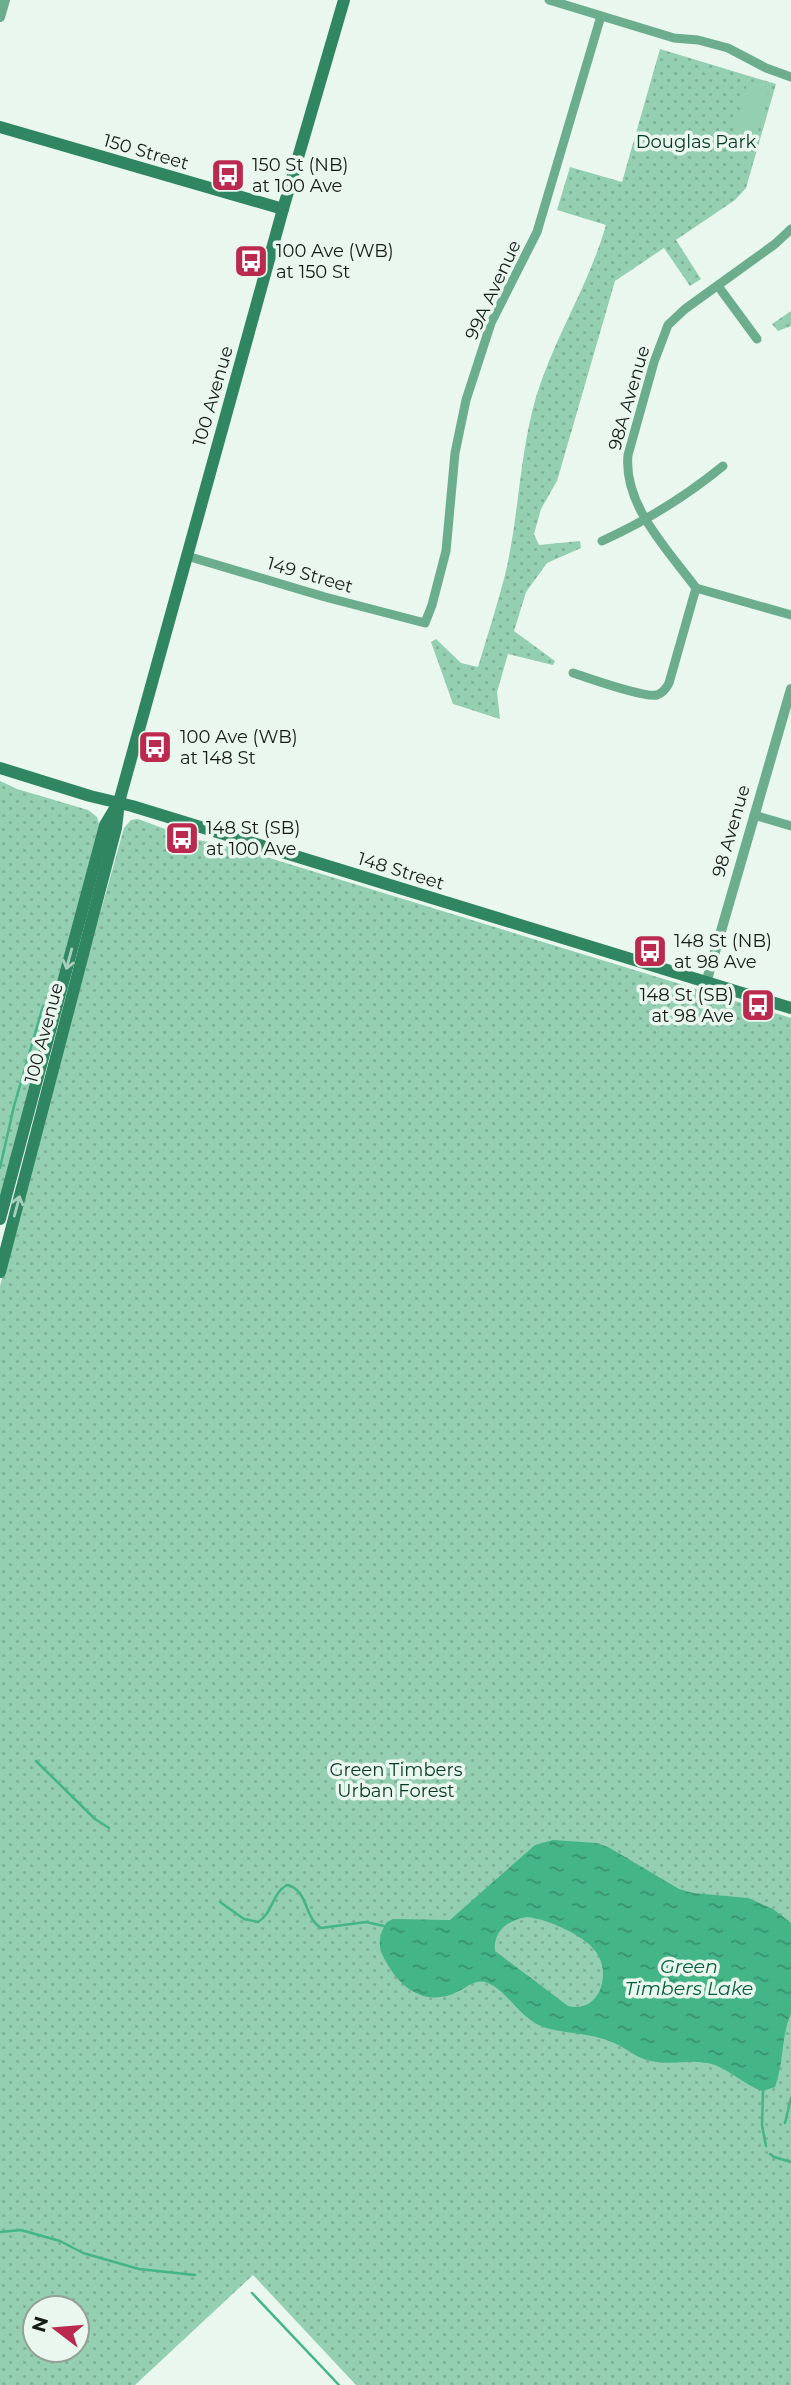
<svg xmlns="http://www.w3.org/2000/svg" width="791" height="2385" viewBox="0 0 791 2385" font-family="Montserrat,sans-serif">
  <style>
    .park { fill: url(#park-dots); fill-rule: evenodd }
    .pitch { fill: #93cfb0 }
    .water { fill: url(#water-ripples); fill-rule: evenodd }
    .lines { fill: none; stroke-linecap: round; stroke-linejoin: round }
    .stream { stroke: #44b586; stroke-width: 2.5 }
    .minor { stroke: #6bad8d; stroke-width: 9 }
    .tertiary { stroke: #6bad8d; stroke-width: 10 }
    .secondary { stroke: #2f8661; stroke-width: 12 }
    .oneway { stroke: #a8cfbd }
    .labels { text-anchor: middle; dominant-baseline: central; stroke-width: 7; stroke-linejoin: round; paint-order: stroke }
    .park-label { font-size: 18px; fill: #063825; stroke: #e9f7ef }
    .street-label { font-size: 18px; fill: #161b18; stroke: #e9f7ef }
    .poi-label { font-size: 18px; fill: #161b18; stroke: #e9f7ef; text-anchor: start }
    .water-label { font-size: 19px; font-style: italic; fill: #056041; stroke: #e9f7ef }
  </style>
  <defs>
    <pattern id="park-dots" width="8" height="8" patternUnits="userSpaceOnUse" patternTransform="scale(1.75)"><rect width="8" height="8" fill="#93cfb0"/><path d="M2 2h.1M6 6h.1" fill="none" stroke="#7eb197" stroke-width="1.8" stroke-linecap="round"/></pattern>
    <pattern id="water-ripples" width="26" height="14" patternUnits="userSpaceOnUse" patternTransform="scale(1.75)"><rect width="26" height="14" fill="#44b586"/><path d="M2 4q2-2 4 0t4 0M15 11q2-2 4 0t4 0" fill="none" stroke="#38926d"/></pattern>
  </defs>
  <rect width="100%" height="100%" fill="#e9f7ef"/>
  <g class="park">
    <path d="M660,49L776,84L746,188L735,200L676,240L701,279L690,286L664,248L615,281L557,481L541,509L534,534L539,545L580,541L581,548L547,563L526,592L514,631L555,661L553,665L508,654L497,692L500,719L453,704L431,642L436,639L461,663L478,667C487,637 497,606 505,575C519,517 519,456 536,397C554,338 589,285 606,225L557,210L570,167L622,182Z"/>
    <polygon points="791,311 791,326 778,331 772,324"/>
    <polygon points="0,781 17,789 88,810 97,817 99,824 0,1201"/>
    <path d="M138,819L192,839L227,845L791,1018V2385H356L253,2275L135,2385H0V1286L50,1093L124,828L131,820ZM35,2308H77V2350H35Z"/>
  </g>
  <polygon class="pitch" points="748,81 770,87 755,140 733,134"/>
  <path class="water" d="M553,1840L596,1843L608,1847L679,1889L693,1893L748,1898L773,1909L791,1923V2013C781,2036 784,2063 775,2087L763,2091L757,2089C742,2082 730,2071 715,2065C693,2057 669,2067 647,2060C633,2056 622,2045 609,2041C589,2033 567,2034 546,2028C520,2020 508,1991 488,1983C476,1978 469,1986 459,1991C425,2009 398,1987 383,1956C377,1945 380,1932 387,1922L393,1919L450,1920L535,1845ZM527,1917C547,1919 588,1936 598,1955C611,1977 598,2014 568,2006L495,1951C493,1931 508,1920 527,1917Z"/>
  <g class="lines">
    <g class="stream">
      <polyline points="0,1168 14,1106 43,1006"/>
      <polyline points="36,1761 95,1819 109,1828"/>
      <path d="M220,1902L244,1919L258,1922C273,1913 272,1893 287,1885C308,1889 304,1918 321,1928L366,1922L384,1926"/>
      <polyline points="763,2091 762,2125 766,2146"/>
      <polyline points="785,2123 791,2098"/>
      <polyline points="770,2154 774,2157 791,2162"/>
      <polyline points="0,2232 21,2230 60,2241 83,2253 139,2269 195,2275"/>
      <polyline points="252,2293 339,2385"/>
    </g>
    <g class="minor">
      <polyline points="549,0 674,38 698,40 728,48 766,68 791,77"/>
      <polyline points="718,286 757,339"/>
      <path d="M602,541C646,521 685,497 723,466"/>
      <polyline points="187,556 325,597 425,623 432,605 446,551 455,453 466,400 491,323 537,232 601,16"/>
      <path d="M696,588C668,550 623,505 628,455L654,362L668,325L685,309L775,244L791,229"/>
      <polyline points="696,588 791,615"/>
      <path d="M573,673C589,678 644,698 657,695C663,693 666,689 669,683L696,588"/>
      <polyline points="754,815 791,826"/>
    </g>
    <g class="tertiary">
      <polyline points="0,17 5,0"/>
      <polyline points="706,983 791,689"/>
    </g>
    <g class="secondary">
      <polyline points="0,127 283,209"/>
      <polyline points="0,768 90,796 132,806 791,1008"/>
      <polyline points="0,1219 105,825 117,805"/>
      <polyline points="0,1272 116,828 119,802 283,209 344,0"/>
    </g>
  </g>
  <defs><path id="oneway-shaft" d="M-6 0H5M1.5-3L5.5 0L1.5 3" fill="none" stroke-width="1.6" stroke-linecap="round" stroke-linejoin="round" transform="scale(1.75)"/></defs>
  <g class="oneway">
    <use href="#oneway-shaft" transform="translate(69 959) rotate(105)"/>
    <use href="#oneway-shaft" transform="translate(17 1206) rotate(-75)"/>
  </g>
  <defs>
    <g id="bus-square" transform="scale(1.75)"><rect x="-9" y="-9" width="18" height="18" rx="4" fill="#bb2a4e" stroke="#e9f7ef"/><path d="M-5-6H5V4H4V6H2V4H-2V6H-4V4H-5ZM-3.5-4V0h7V-4ZM-3.5 1.2v1.5H-2V1.2ZM2 1.2v1.5H3.5V1.2Z" fill="#fff"/></g>
  </defs>
  <g fill-rule="evenodd">
    <use href="#bus-square" x="228" y="175"/>
    <use href="#bus-square" x="251" y="261"/>
    <use href="#bus-square" x="155" y="747"/>
    <use href="#bus-square" x="182" y="838"/>
    <use href="#bus-square" x="650" y="951"/>
    <use href="#bus-square" x="758" y="1005"/>
  </g>
  <g class="labels">
    <g class="park-label">
      <text x="696" y="142">Douglas Park</text>
      <text x="396" y="1770">Green Timbers<tspan x="396" dy="21">Urban Forest</tspan></text>
    </g>
    <g class="street-label">
      <text transform="translate(146 152) rotate(16)">150 Street</text>
      <text transform="translate(493 290) rotate(-65)">99A Avenue</text>
      <text transform="translate(213 396) rotate(-74)">100 Avenue</text>
      <text transform="translate(629 398) rotate(-74)">98A Avenue</text>
      <text transform="translate(310 575) rotate(16)">149 Street</text>
      <text transform="translate(731 831) rotate(-74)">98 Avenue</text>
      <text transform="translate(401 871) rotate(17)">148 Street</text>
      <text transform="translate(44 1033) rotate(-75)">100 Avenue</text>
    </g>
    <g class="poi-label">
      <text x="252" y="165">150 St (NB)<tspan x="252" dy="21">at 100 Ave</tspan></text>
      <text x="276" y="251">100 Ave (WB)<tspan x="276" dy="21">at 150 St</tspan></text>
      <text x="180" y="737">100 Ave (WB)<tspan x="180" dy="21">at 148 St</tspan></text>
      <text x="206" y="828">148 St (SB)<tspan x="206" dy="21">at 100 Ave</tspan></text>
      <text x="674" y="941">148 St (NB)<tspan x="674" dy="21">at 98 Ave</tspan></text>
      <text x="734" y="995" text-anchor="end">148 St (SB)<tspan x="734" dy="21">at 98 Ave</tspan></text>
    </g>
    <g class="water-label">
      <text x="689" y="1966">Green<tspan x="689" dy="22">Timbers Lake</tspan></text>
    </g>
  </g>
  <g transform="translate(56 2329) rotate(286)"><circle r="33" fill="#e9f7ef" stroke="#959f99" stroke-width="2"/>
  <path d="M0-5L12 26L0 18L-12 26Z" fill="#bb2a4e"/>
  <text y="-10" font-size="19" font-weight="bold" text-anchor="middle" fill="#161b18">N</text>
  </g>
</svg>
